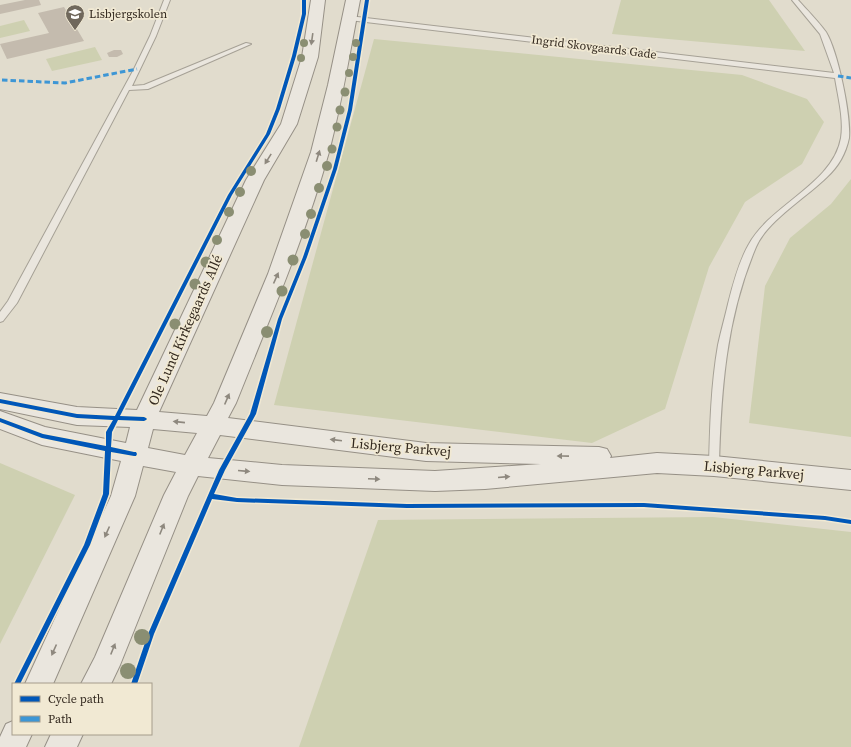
<svg xmlns="http://www.w3.org/2000/svg" width="851" height="747" viewBox="0 0 851 747" font-family="'Source Serif 4',serif">
  <style>
    .green { fill: #ced0b1 }
    .building { fill: #c4bbae }
    .lines { fill: none; stroke-linecap: round; stroke-linejoin: round }
    .lane-casing { stroke: #a6a196; stroke-width: 2 }
    .secondary-casing { stroke: #969086; stroke-width: 2 }
    .lane { fill: #eae6de; fill-rule: evenodd }
    .secondary { fill: #eae6de; fill-rule: evenodd }
    .quiet { stroke: #3d96d5; stroke-width: 3; stroke-dasharray: 5.5 3; stroke-linecap: butt }
    .cycleway-casing { stroke: #f1e9d3; stroke-width: 3 }
    .cycleway { fill: #0057b8; fill-rule: evenodd }
    .tree { fill: #8a8e72 }
    .oneway { fill: #8e887e }
    .labels { text-anchor: middle; dominant-baseline: central; stroke-width: 3.5; stroke-linejoin: round; paint-order: stroke }
    .far-poi-label { font-size: 12px; fill: #33291f; stroke: #f1e9d3; text-anchor: start }
    .far-street-label { font-size: 12px; fill: #33291f; stroke: #f1e9d3 }
    .street-label { font-size: 14px; fill: #33291f; stroke: #f1e9d3 }
  </style>
  <rect width="100%" height="100%" fill="#e1dccd"/>
  <g class="green">
    <polygon points="621,0 769,0 805,51 612,34"/>
    <polygon points="24,20 30,31 0,38 0,26"/>
    <polygon points="374,39 742,75 807,99 824,122 802,164 745,202 709,267 665,409 592,443 274,405"/>
    <polygon points="95,47 102,60 52,71 46,59"/>
    <polygon points="851,179 851,437 749,423 765,286 790,238 831,204"/>
    <polygon points="0,463 75,495 0,644"/>
    <polygon points="713,517 851,532 851,747 299,747 378,520"/>
  </g>
  <g class="building">
    <polygon points="25,0 39,0 41,5 0,14 0,5"/>
    <polygon points="64,7 84,41 7,59 0,44 49,33 38,13"/>
    <polygon points="114,50 121,50 123,54 117,57 109,57 107,53"/>
  </g>
  <g class="lines">
    <g class="lane-casing">
      <g id="lane">
        <polygon points="164,0 170,0 156,36 132,86 144,85 246,43 251,44 148,89 129,90 17,303 3,321 0,322 0,312 8,301 134,69 150,36"/>
        <path d="M792,0H798C807,10 818,21 826,32C838,52 851,115 849,138C846,153 838,167 827,177C807,197 767,221 756,247C726,318 721,390 719,466L718,469L714,470L710,469L709,466C710,426 711,385 718,345C721,331 725,317 728,304C733,284 739,261 749,244C771,204 833,184 841,138C844,119 838,97 835,78L349,20L346,18L349,16L834,73L820,34Z"/>
      </g>
    </g>
    <g class="secondary-casing">
      <g id="secondary">
        <path d="M311,0H325L318,57L297,124L264,180L159,412L207,416L214,403L268,274L311,152L328,85L346,0H360C350,51 342,102 329,152C305,238 269,320 236,403L228,418L426,443L599,447L607,449L611,456L610,458L657,453L714,456L851,470V490L714,476L657,473L485,489L435,491L282,485L198,476L188,496L120,665L111,684H81L95,657L164,495L176,472L143,466L135,496L53,684H25L111,496L121,461L42,445L0,429V411L45,427L126,443L130,427L77,425L0,409V393L77,407L137,410L246,180L281,124L302,57ZM153,429L197,433L185,455L148,448ZM220,435L426,461L541,464L435,471L282,465L208,458Z"/>
        <polygon points="13,721 13,734 32,734 26,747 0,747 0,737 6,724"/>
        <polygon points="51,734 83,734 77,747 45,747"/>
      </g>
    </g>
    <use href="#lane" class="lane"/>
    <use href="#secondary" class="secondary"/>
    <g class="quiet">
      <polyline points="838,76 851,78"/>
      <polyline points="2,80 65,83 137,69"/>
    </g>
    <g class="cycleway-casing">
      <g id="cycleway">
        <polygon points="302,0 306,0 306,14 296,56 280,109 270,134 232,195 120,416 144,417 146,418 147,419 146,420 144,421 118,420 112,432 111,447 134,452 136,452 137,454 136,456 134,456 111,452 109,494 90,545 20,684 14,684 84,545 103,494 105,451 42,438 0,422 0,418 43,434 106,446 106,432 113,420 77,418 0,403 0,399 77,414 115,416 228,195 266,134 276,109 292,56 302,14"/>
        <polygon points="365,0 369,0 352,110 337,169 307,257 282,319 256,414 225,470 214,494 237,498 407,504 644,503 825,516 851,520 851,524 825,520 644,507 407,508 237,502 212,499 154,634 137,684 131,684 148,634 219,470 250,414 278,319 303,257 333,169 348,110"/>
      </g>
    </g>
    <use href="#cycleway" class="cycleway"/>
  </g>
  <g class="tree">
    <circle cx="304" cy="43" r="4"/>
    <circle cx="356" cy="43" r="4"/>
    <circle cx="353" cy="57" r="4"/>
    <circle cx="301" cy="58" r="4"/>
    <circle cx="349" cy="73" r="4"/>
    <circle cx="345" cy="92" r="4.5"/>
    <circle cx="340" cy="110" r="4.5"/>
    <circle cx="337" cy="127" r="4.5"/>
    <circle cx="332" cy="149" r="4.5"/>
    <circle cx="327" cy="166" r="5"/>
    <circle cx="251" cy="171" r="5"/>
    <circle cx="319" cy="188" r="5"/>
    <circle cx="240" cy="192" r="5"/>
    <circle cx="229" cy="212" r="5"/>
    <circle cx="311" cy="214" r="5"/>
    <circle cx="305" cy="234" r="5"/>
    <circle cx="217" cy="240" r="5"/>
    <circle cx="293" cy="260" r="5.5"/>
    <circle cx="206" cy="262" r="5.5"/>
    <circle cx="195" cy="284" r="5.5"/>
    <circle cx="282" cy="291" r="5.5"/>
    <circle cx="175" cy="324" r="5.5"/>
    <circle cx="267" cy="332" r="6"/>
    <circle cx="142" cy="637" r="8"/>
    <circle cx="128" cy="671" r="8"/>
  </g>
  <defs><path id="oneway-solid" d="M-6-.8H1V-3.2L6.5 0L1 3.2V.8H-6Z"/></defs>
  <g class="oneway">
    <use href="#oneway-solid" transform="translate(312 39) rotate(98)"/>
    <use href="#oneway-solid" transform="translate(318 156) rotate(-73)"/>
    <use href="#oneway-solid" transform="translate(268 159) rotate(122)"/>
    <use href="#oneway-solid" transform="translate(276 278) rotate(-66)"/>
    <use href="#oneway-solid" transform="translate(227 399) rotate(-67)"/>
    <use href="#oneway-solid" transform="translate(179 422) rotate(-174)"/>
    <use href="#oneway-solid" transform="translate(336 440) rotate(-173)"/>
    <use href="#oneway-solid" transform="translate(563 456) rotate(-179)"/>
    <use href="#oneway-solid" transform="translate(244 471) rotate(5)"/>
    <use href="#oneway-solid" transform="translate(504 477) rotate(-5)"/>
    <use href="#oneway-solid" transform="translate(374 479) rotate(2)"/>
    <use href="#oneway-solid" transform="translate(162 529) rotate(-68)"/>
    <use href="#oneway-solid" transform="translate(107 532) rotate(114)"/>
    <use href="#oneway-solid" transform="translate(113 649) rotate(-68)"/>
    <use href="#oneway-solid" transform="translate(54 650) rotate(114)"/>
  </g>
  <defs>
    <g id="school-pin" transform="scale(1)"><path d="M0 17L-7.5 6A9.5 9.5 0 1 1 7.5 6Z" fill="#70685c" stroke="#f1e9d3"/><path d="M0-5L7-2L0 1L-7-2ZM-4 1L0 2.5L4 1V4Q0 6-4 4Z" fill="#fff"/></g>
  </defs>
  <g fill-rule="evenodd">
    <use href="#school-pin" x="75" y="14"/>
  </g>
  <g class="labels">
    <g class="far-poi-label">
      <text x="89" y="14">Lisbjergskolen</text>
    </g>
    <g class="far-street-label">
      <text transform="translate(594 47) rotate(7)">Ingrid Skovgaards Gade</text>
    </g>
    <g class="street-label">
      <text transform="translate(185 330) rotate(-66)">Ole Lund Kirkegaards Allé</text>
      <text transform="translate(401 447) rotate(5)">Lisbjerg Parkvej</text>
      <text transform="translate(754 470) rotate(5)">Lisbjerg Parkvej</text>
    </g>
  </g>
  <rect x="12" y="683" width="140" height="52" fill="#f1e9d3" stroke="#a59c8b"/>
  <rect x="20" y="696" width="20" height="6" fill="#0057b8" stroke="#a59c8b"/>
  <text x="48" y="703" font-size="12" fill="#33291f">Cycle path</text>
  <rect x="20" y="716" width="20" height="6" fill="#3d96d5" stroke="#a59c8b"/>
  <text x="48" y="723" font-size="12" fill="#33291f">Path</text>
</svg>
